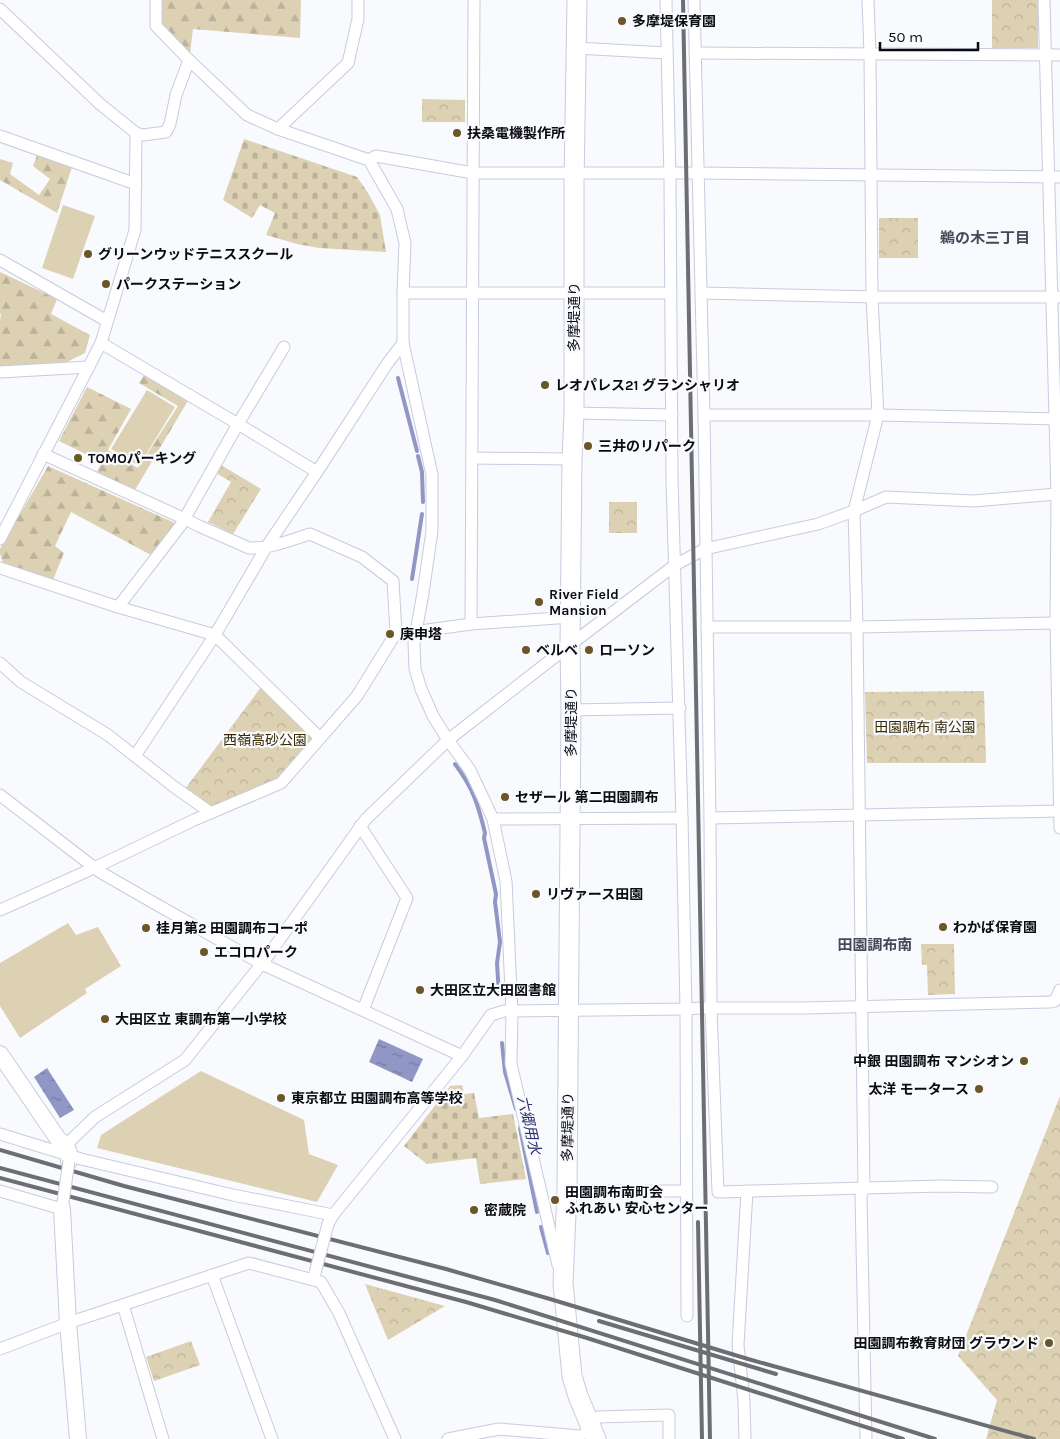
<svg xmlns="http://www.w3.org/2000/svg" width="1060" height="1439" viewBox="0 0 1060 1439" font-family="Karla,'Noto Sans JP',sans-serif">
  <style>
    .green { fill: #ddd1b4 }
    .forest { fill: url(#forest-firs) }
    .cemetery { fill: url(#cemetery-stones) }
    .park { fill: url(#park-crowns) }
    .water { fill: url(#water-ripples) }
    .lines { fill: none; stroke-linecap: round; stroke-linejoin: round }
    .stream { stroke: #9097c5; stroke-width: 4 }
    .street-casing { stroke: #c8cbde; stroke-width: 13 }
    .secondary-casing { stroke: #c8cbde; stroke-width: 18 }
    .primary-casing { stroke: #c8cbde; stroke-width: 21 }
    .street { stroke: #fff; stroke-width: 11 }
    .secondary { stroke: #fff; stroke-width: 16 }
    .primary { stroke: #fff; stroke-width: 19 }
    .rail { stroke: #6d6e73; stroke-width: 4 }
    .street-bridge-casing { stroke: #c8cbde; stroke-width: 13; stroke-linecap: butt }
    .street-bridge { stroke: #fff; stroke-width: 11 }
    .poi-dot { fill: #6a5725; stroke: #f9fafe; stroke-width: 2 }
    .labels { text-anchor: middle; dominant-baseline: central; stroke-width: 4.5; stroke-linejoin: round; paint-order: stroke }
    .poi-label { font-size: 14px; font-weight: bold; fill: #0a0b11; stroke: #f9fafe; text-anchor: start }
    .street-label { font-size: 14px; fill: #0a0b11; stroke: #f9fafe }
    .park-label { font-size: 14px; fill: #382a01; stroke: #f9fafe }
    .neighbourhood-label { font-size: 15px; font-weight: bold; fill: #464958; stroke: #f9fafe }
    .water-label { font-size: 15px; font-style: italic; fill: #30346e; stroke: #f9fafe }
  </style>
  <defs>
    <pattern id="forest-firs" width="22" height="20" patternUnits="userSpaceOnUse" patternTransform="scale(1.25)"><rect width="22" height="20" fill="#ddd1b4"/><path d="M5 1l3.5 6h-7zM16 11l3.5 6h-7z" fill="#bcb29a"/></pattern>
    <pattern id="cemetery-stones" width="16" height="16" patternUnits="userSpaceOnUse" patternTransform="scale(1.25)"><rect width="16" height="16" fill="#ddd1b4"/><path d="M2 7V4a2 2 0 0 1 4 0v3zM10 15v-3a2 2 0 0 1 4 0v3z" fill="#bcb29a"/></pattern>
    <pattern id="park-crowns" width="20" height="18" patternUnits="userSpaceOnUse" patternTransform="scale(1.25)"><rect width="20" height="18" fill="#ddd1b4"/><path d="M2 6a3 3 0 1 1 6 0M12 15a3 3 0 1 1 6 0" fill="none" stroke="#bcb29a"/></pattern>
    <pattern id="water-ripples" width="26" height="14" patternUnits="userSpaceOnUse" patternTransform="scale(1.25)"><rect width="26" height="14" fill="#9097c5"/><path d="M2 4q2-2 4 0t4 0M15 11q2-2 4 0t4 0" fill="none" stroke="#74799f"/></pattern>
  </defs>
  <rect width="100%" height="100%" fill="#f9fafe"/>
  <g class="green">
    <polygon points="63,205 95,216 73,279 42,268"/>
    <polygon points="147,390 175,407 139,466 111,449"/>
    <polygon points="68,923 76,935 98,927 121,966 85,989 87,993 20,1038 0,1006 0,963"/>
    <polygon points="201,1071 304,1120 309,1154 338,1165 317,1202 97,1148 101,1135"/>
  </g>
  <g class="forest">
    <polygon points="162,0 301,0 300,38 193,29 190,54 161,27"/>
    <polygon points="37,155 72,167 57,213 0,180 0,159 13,163 10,174 39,195 50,179 33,166"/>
    <polygon points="0,272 57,299 51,314 90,335 85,353 65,363 0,368 0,320 1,314 0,313"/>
    <polygon points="145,374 189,399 135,490 96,474 102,462 59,441 87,387 131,409 108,450 138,468 178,406 139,383"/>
    <polygon points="48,466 175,523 151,555 71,512 55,546 64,553 53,580 3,563 0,554 0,549"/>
  </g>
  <g class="cemetery">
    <polygon points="244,139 357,177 368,193 380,215 386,252 319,248 297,244 266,235 275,213 260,205 252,218 223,200"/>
    <polygon points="462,1085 464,1094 474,1093 479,1118 513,1114 526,1179 480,1184 476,1158 427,1164 404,1146 450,1086"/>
  </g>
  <g class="park">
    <rect x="992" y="0" width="46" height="48"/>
    <polygon points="422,99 465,100 465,122 422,122"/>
    <rect x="879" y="218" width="39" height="40"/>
    <polygon points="221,465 261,489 233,534 208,522 231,482 216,473"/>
    <rect x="609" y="502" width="28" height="31"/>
    <polygon points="261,687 313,737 277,779 211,807 185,789"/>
    <polygon points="984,691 986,763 867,763 865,692"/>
    <polygon points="921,944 954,944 955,994 928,995 927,965 922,965"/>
    <polygon points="1060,1096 1060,1439 986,1439 997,1400 958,1356"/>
    <polygon points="365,1284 445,1306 388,1340"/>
    <polygon points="191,1341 200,1365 154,1381 146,1357"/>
  </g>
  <g class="water">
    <polygon points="379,1039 423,1059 412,1082 369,1062"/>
    <polygon points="47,1068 74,1110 60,1118 34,1077"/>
  </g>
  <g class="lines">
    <g class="stream">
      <polyline points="398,378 417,451"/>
      <polyline points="418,456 422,472 423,502"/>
      <polyline points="412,579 422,514"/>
      <path d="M455,764C473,788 478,804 485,833L484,838L496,894L495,902L500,942L497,963L499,996"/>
      <polyline points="502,1043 505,1072 516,1109"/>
      <polyline points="520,1128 537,1212"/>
      <polyline points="541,1227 548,1253"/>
    </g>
    <g class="street-casing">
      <g id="street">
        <polyline points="156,0 156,26 189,60 247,115 278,129 369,160 397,209 405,243 403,293 403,343 432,475 432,531 423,593 416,632 414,643 415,669 421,689 433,716 448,740 470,770 493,819 506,881 512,1012 511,1064 558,1265"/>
        <polyline points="666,0 670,180 672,480 682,818 686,1009 687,1316"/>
        <polyline points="694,0 704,415 710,818 711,1008 718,1192 941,1186 992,1187"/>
        <polyline points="1044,0 1057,494 1056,623 1060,828"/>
        <polyline points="0,9 100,104 136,133 143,135 166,132 170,124 176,95 189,60"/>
        <polyline points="576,48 667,53"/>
        <polyline points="695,53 1060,55"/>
        <polyline points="278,129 348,63 358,19 358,0"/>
        <polyline points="0,136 136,184"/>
        <polyline points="369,160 376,156 473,173 697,173 1060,177"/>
        <polyline points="0,260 107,321"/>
        <polyline points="403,293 670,293"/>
        <polyline points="701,293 878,297 1060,297"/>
        <polyline points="101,343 238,424 317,472"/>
        <polyline points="0,372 89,367"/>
        <polyline points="574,413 672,415"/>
        <polyline points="704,415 878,415 1060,419"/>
        <polyline points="472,458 572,459"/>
        <polyline points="0,539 101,343 135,230 136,133"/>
        <polyline points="0,568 118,607 215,635 320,738"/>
        <polyline points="118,607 181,525 238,424 284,347"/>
        <polyline points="471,624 474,0"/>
        <polyline points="707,627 857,627 1056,623"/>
        <polyline points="396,633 406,633 471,624 571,617"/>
        <polyline points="0,663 21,682 108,735 173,786 211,813"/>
        <polyline points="571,710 680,708"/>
        <polyline points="135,756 215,635 267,546 317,472 387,364 403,343"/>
        <polyline points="0,795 100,872 154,903 262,964 462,1056"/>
        <polyline points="710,818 1060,811"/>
        <polyline points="493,819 682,818"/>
        <polyline points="360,826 407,898 363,1010"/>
        <path d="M0,910L94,868L194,820L281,783L357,696L396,633L393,581L362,557L310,534C291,540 269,549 249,548L199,526L185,519L43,454"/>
        <polyline points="0,1134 81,1159 233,1195 333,1215"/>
        <polyline points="66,1145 95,1117 185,1060 267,957 366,819 448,740 570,645 675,565 705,549 818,524 854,511 886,497 974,501 1057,494"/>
        <polyline points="0,1191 62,1209 63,1203"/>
        <polyline points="567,1191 686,1191"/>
        <polyline points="328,1224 333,1215 462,1056 491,1015 504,1011 686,1009 701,1008 805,1008 1050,1002 1055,1001 1060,990"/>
        <polyline points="212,1275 272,1439"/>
        <polyline points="123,1305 163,1439"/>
        <polyline points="0,1349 68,1323 249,1263 321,1282 339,1313 395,1439"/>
        <polyline points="586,1428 598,1417 669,1415 669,1439"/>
        <polyline points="448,1439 499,1429 580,1436"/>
        <polyline points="745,1439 744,1401 738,1345 747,1191"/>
        <polyline points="866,1439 861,1196 864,1188 857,627 854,511 878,415 872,297 870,54 868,0"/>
      </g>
    </g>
    <g class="secondary-casing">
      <g id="secondary">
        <path d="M0,1054L58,1139C66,1145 71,1151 69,1161"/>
        <polyline points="62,1209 68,1323 78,1439"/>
      </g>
    </g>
    <g class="primary-casing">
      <polyline id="primary" points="577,0 574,183 574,413 572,459 570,645 571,710 567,1191 563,1283 572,1376 578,1396 596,1439"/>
    </g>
    <use href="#street" class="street"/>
    <use href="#secondary" class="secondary"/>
    <use href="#primary" class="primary"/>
    <g class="rail">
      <polyline points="683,0 710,1439"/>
      <polyline points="0,1150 124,1186 446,1269 550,1299 748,1359 1034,1439"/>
      <polyline points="0,1168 495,1300 935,1439"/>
      <polyline points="0,1178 466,1302 587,1338 903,1439"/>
      <polyline points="698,1222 702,1439"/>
      <polyline points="599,1321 776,1374"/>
    </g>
    <g class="street-bridge-casing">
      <g id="street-bridge">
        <polyline points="63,1202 69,1161"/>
        <polyline points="315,1273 328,1224"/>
      </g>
    </g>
    <use href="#street-bridge" class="street-bridge"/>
  </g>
  <g class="poi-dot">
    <circle cx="622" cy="21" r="5"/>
    <circle cx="457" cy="133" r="5"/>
    <circle cx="88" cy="254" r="5"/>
    <circle cx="106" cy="284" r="5"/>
    <circle cx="545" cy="385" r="5"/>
    <circle cx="588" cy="446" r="5"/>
    <circle cx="78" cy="458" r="5"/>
    <circle cx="539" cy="602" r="5"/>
    <circle cx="390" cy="634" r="5"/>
    <circle cx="526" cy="650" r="5"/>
    <circle cx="589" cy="650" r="5"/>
    <circle cx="505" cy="797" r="5"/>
    <circle cx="536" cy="894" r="5"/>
    <circle cx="943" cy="927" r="5"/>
    <circle cx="146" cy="928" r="5"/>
    <circle cx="204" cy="952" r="5"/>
    <circle cx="420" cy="990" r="5"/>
    <circle cx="105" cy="1019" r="5"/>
    <circle cx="1024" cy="1061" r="5"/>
    <circle cx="979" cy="1089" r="5"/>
    <circle cx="281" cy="1098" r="5"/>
    <circle cx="555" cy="1200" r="5"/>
    <circle cx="474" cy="1210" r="5"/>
    <circle cx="1049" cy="1343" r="5"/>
  </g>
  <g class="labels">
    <g class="poi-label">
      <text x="632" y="21">多摩堤保育園</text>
      <text x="467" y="133">扶桑電機製作所</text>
      <text x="98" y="254">グリーンウッドテニススクール</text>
      <text x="116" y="284">パークステーション</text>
      <text x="555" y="385">レオパレス21 グランシャリオ</text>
      <text x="598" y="446">三井のリパーク</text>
      <text x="88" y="458">TOMOパーキング</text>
      <text x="549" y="594">River Field<tspan x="549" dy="16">Mansion</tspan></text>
      <text x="400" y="634">庚申塔</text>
      <text x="536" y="650">ベルベ</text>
      <text x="599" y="650">ローソン</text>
      <text x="515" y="797">セザール 第二田園調布</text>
      <text x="546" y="894">リヴァース田園</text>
      <text x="953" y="927">わかば保育園</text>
      <text x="156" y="928">桂月第2 田園調布コーポ</text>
      <text x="214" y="952">エコロパーク</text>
      <text x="430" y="990">大田区立大田図書館</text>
      <text x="115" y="1019">大田区立 東調布第一小学校</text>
      <text x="1014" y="1061" text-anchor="end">中銀 田園調布 マンシオン</text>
      <text x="969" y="1089" text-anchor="end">太洋 モータース</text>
      <text x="291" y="1098">東京都立 田園調布高等学校</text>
      <text x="565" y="1192">田園調布南町会<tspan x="565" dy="16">ふれあい 安心センター</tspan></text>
      <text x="484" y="1210">密蔵院</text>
      <text x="1039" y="1343" text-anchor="end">田園調布教育財団 グラウンド</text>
    </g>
    <g class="street-label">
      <text transform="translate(574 317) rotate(-90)">多摩堤通り</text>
      <text transform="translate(571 722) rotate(-90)">多摩堤通り</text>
      <text transform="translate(568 1127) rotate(-89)">多摩堤通り</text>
    </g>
    <g class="park-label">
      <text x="925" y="727">田園調布 南公園</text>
      <text x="265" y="740">西嶺高砂公園</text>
    </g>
    <g class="neighbourhood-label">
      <text x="985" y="238">鵜の木三丁目</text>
      <text x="875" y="945">田園調布南</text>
    </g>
    <g class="water-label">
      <text transform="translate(529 1125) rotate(77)">六郷用水</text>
    </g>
  </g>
  <path d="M880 42v8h98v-8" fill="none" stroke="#0a0b11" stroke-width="2.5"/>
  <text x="888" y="42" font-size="15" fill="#0a0b11" stroke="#f9fafe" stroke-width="4" paint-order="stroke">50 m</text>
</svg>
